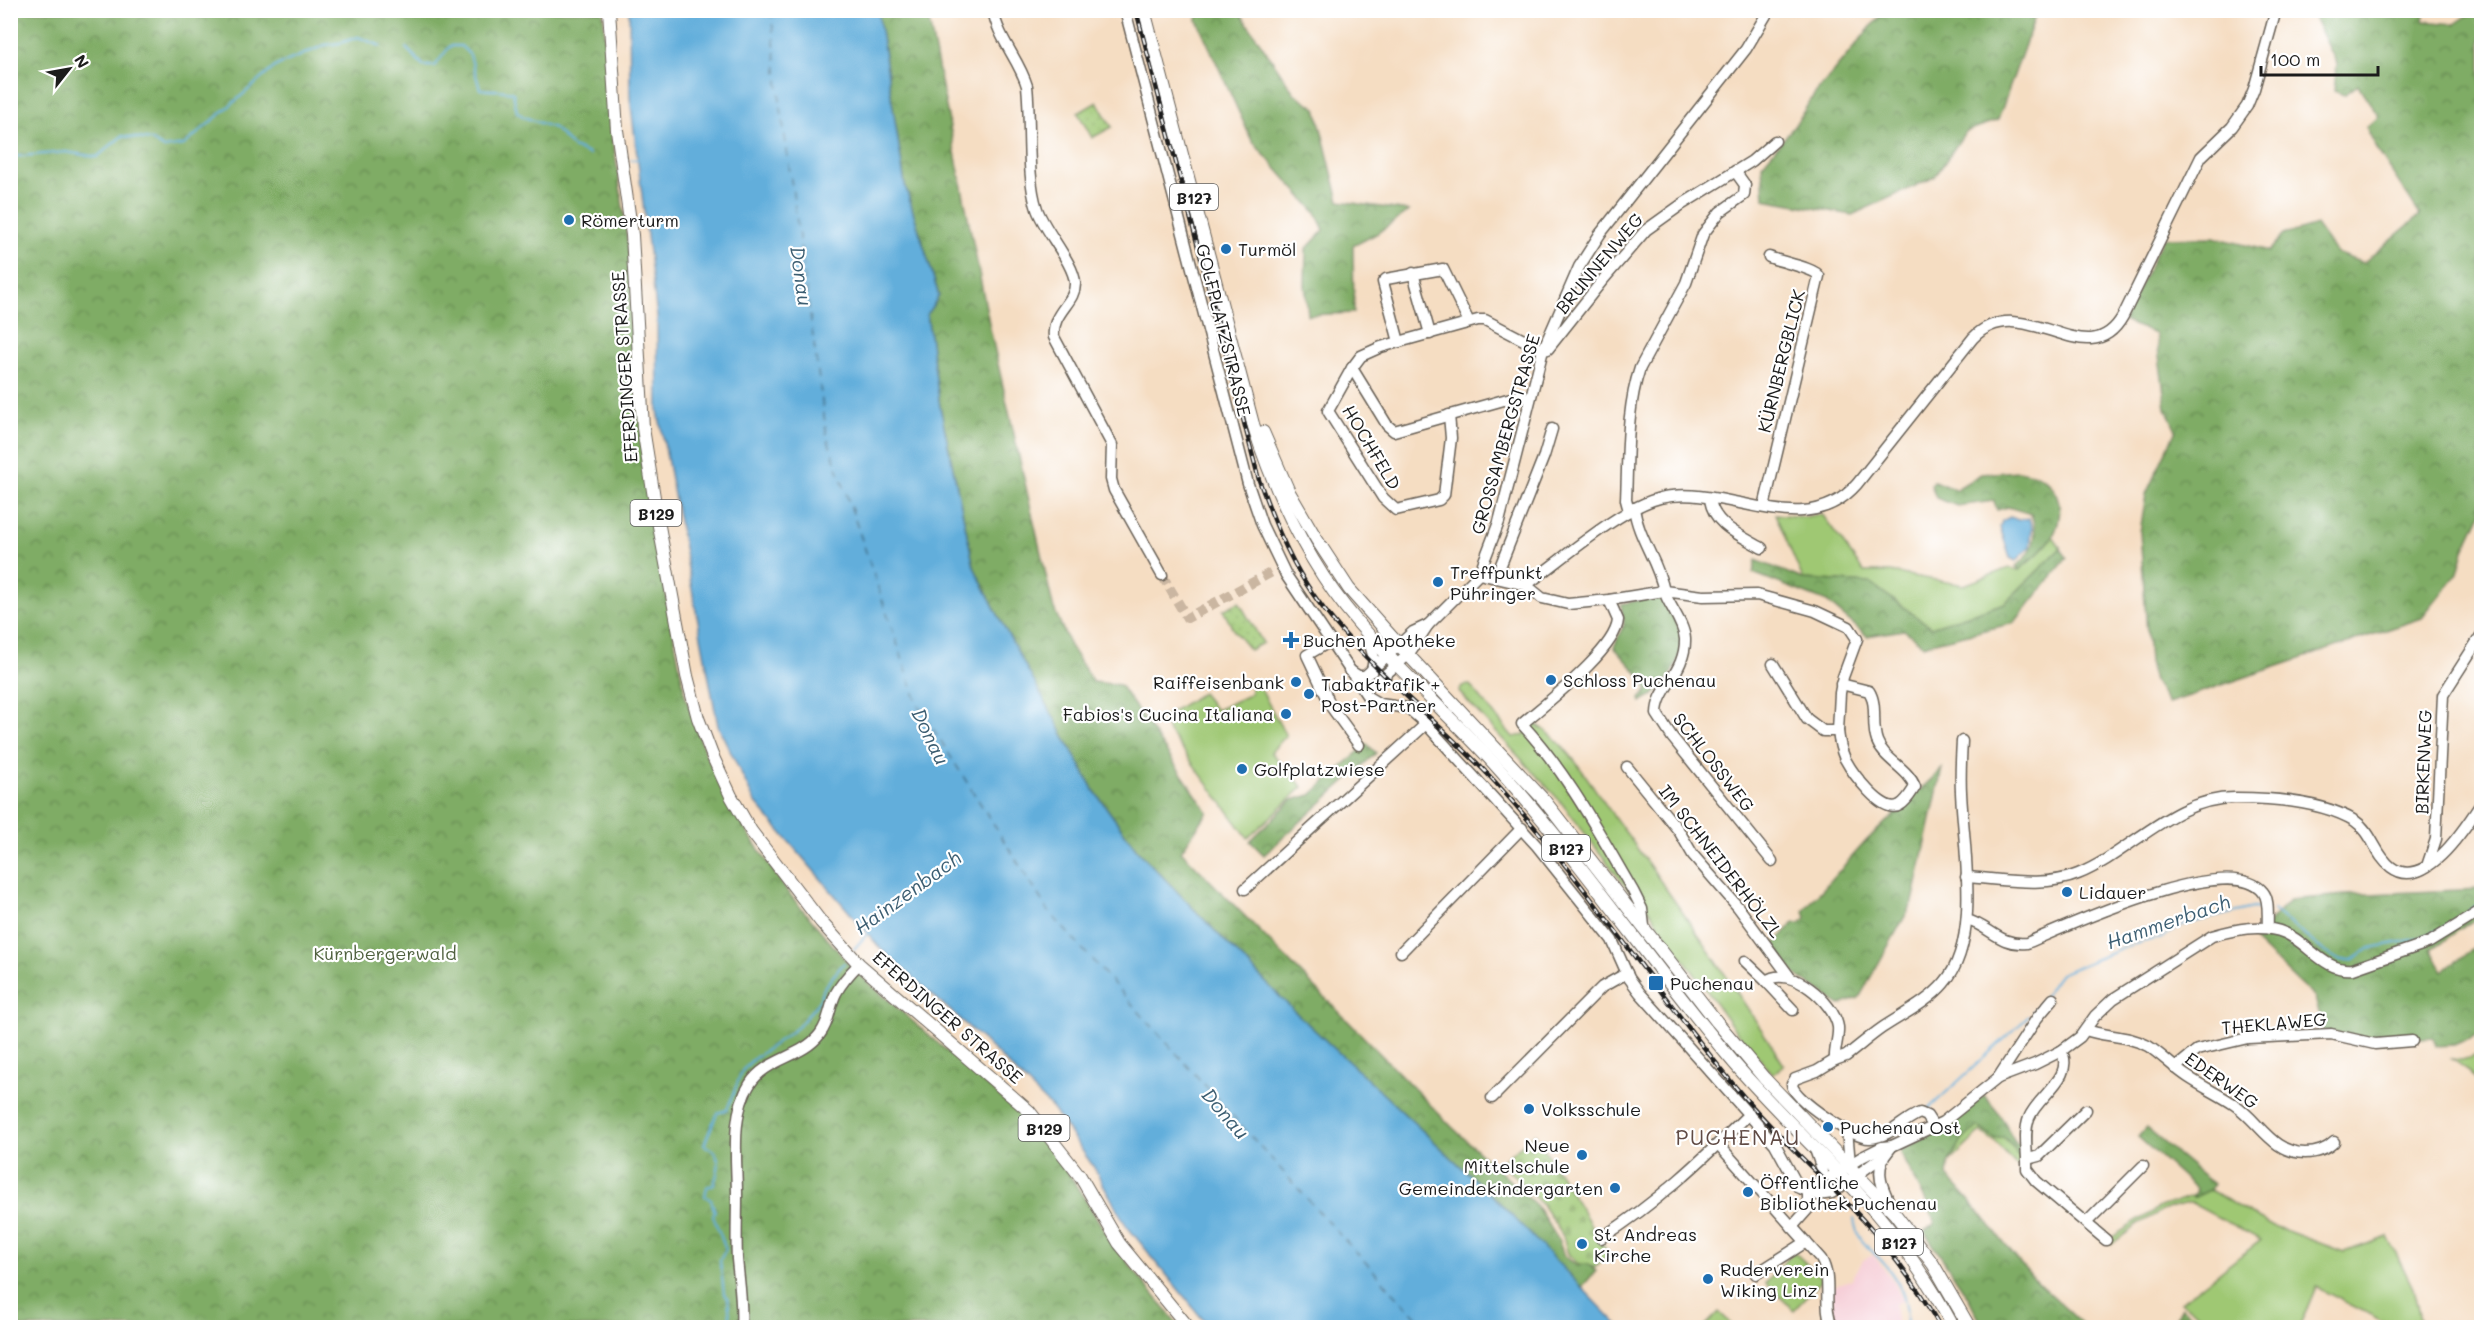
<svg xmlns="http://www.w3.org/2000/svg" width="2492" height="1338" viewBox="0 0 2492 1338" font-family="Mali,sans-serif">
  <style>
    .built { fill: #f6cfd8 }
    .grass { fill: #9fc873; stroke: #5e7248; stroke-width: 1.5 }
    .forest { fill: url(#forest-crowns); stroke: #4e6440; stroke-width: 1.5 }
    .cemetery { fill: url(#cemetery-stones); stroke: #5e7248; stroke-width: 1.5 }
    .park { fill: url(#park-dots); stroke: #5e7248; stroke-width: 1.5 }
    .water { fill: #62aedb; stroke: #3f657c; stroke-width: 1.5 }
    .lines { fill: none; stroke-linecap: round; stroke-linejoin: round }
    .stream { stroke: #62aedb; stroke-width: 2 }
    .ferry { stroke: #3c5e72; stroke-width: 1.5; stroke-dasharray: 8 6; stroke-linecap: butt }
    .minor-tunnel { stroke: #cab6a1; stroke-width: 10; stroke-dasharray: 10 5; stroke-linecap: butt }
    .minor-casing { stroke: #686056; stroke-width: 13 }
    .major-casing { stroke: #686056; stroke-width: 14 }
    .minor { stroke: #fff; stroke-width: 10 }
    .major { stroke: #fff; stroke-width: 12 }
    .rail-casing { stroke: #1c1c1c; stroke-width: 4.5 }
    .rail { stroke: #fff; stroke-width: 2; stroke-dasharray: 7; stroke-linecap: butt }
    .poi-dot { fill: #1f6fb2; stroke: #fff; stroke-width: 2 }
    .labels { text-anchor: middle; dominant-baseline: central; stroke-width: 4.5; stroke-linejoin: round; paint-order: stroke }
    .shield { fill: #fff; stroke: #606060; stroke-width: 1.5 }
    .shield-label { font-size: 16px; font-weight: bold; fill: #1c1c1c }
    .poi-label { font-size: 18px; fill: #1c1c1c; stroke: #fff; text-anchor: start }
    .street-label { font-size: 18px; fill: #1c1c1c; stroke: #fff }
    .park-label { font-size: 18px; fill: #50613f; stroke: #fff }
    .water-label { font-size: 20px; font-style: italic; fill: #3c5e72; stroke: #fff }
    .quarter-label { font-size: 21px; letter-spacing: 1.5px; fill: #604b45; stroke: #fff }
  </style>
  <defs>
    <pattern id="forest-crowns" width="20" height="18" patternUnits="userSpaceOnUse" patternTransform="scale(1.5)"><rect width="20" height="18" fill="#7fac65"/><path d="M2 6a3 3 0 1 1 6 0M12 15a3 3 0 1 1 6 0" fill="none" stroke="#678b52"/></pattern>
    <pattern id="cemetery-stones" width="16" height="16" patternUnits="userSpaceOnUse" patternTransform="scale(1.5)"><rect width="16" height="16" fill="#9fc873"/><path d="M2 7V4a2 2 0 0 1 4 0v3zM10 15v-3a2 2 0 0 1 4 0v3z" fill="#88ab63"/></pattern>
    <pattern id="park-dots" width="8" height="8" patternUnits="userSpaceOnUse" patternTransform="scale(1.5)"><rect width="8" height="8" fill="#9fc873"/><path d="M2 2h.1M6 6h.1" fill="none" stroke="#88ab63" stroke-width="1.8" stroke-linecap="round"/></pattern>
  </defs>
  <rect width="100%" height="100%" fill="#fff"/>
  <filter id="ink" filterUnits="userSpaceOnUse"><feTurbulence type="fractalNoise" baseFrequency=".0167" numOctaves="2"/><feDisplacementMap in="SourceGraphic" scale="12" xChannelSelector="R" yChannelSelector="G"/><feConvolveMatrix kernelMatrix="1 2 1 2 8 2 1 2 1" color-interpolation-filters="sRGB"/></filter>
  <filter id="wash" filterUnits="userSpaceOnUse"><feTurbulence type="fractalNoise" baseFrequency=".008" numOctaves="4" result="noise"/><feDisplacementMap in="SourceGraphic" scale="24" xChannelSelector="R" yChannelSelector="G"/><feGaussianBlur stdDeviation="1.35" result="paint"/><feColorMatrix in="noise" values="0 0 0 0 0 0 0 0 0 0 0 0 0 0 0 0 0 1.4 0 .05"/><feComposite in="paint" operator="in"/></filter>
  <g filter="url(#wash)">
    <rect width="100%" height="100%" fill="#f5ddc2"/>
    <polygon class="built" points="1873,1255 1894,1282 1903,1301 1895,1304 1898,1327 1837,1327 1833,1319 1832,1287 1852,1279 1863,1260"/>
    <g class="grass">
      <polygon points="1775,514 1804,517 1822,514 1864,572 1890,572 1964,585 2009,568 2019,570 2035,556 2053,536 2061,548 2005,603 1931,627 1870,583 1803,579"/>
      <polygon points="1257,682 1286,736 1271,752 1303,787 1248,838 1167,729 1163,717 1202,693 1216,710 1251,694 1251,683"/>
      <path d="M1470,685L1513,737L1524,735L1528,726L1536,724C1569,744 1590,784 1613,815C1672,896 1730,979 1784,1065L1773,1074L1735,1030L1647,908L1626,887L1560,801L1459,692L1462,686Z"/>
      <polygon points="2481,1054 2481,1086 2465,1068 2452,1059 2462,1060"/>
      <polygon points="1978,1127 1996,1139 2004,1137 2016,1152 2026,1157 2027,1177 1994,1141 1981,1132 1948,1163 1964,1137"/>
      <path d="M2210,1190L2268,1224L2344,1252L2388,1237L2413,1288L2422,1327H2394L2316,1287L2299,1327L2279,1324L2254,1327H2217L2181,1302L2261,1240L2191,1203C2161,1206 2135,1226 2112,1244L2110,1243L2109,1239L2160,1207Z"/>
      <polygon points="1794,1252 1823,1279 1794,1310 1765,1283"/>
      <polygon points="1719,1312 1735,1327 1704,1327"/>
    </g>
    <g class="forest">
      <polygon points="1199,10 1239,11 1294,93 1316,108 1339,201 1409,211 1376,234 1353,246 1354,313 1308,315 1305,285 1306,249 1324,230 1316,213 1252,141 1197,20"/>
      <polygon points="10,11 603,11 611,126 626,228 658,552 685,695 705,753 736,815 786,890 855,971 1017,1112 1060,1160 1115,1247 1180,1327 11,1327"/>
      <polygon points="878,11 927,11 991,333 1053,606 1070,646 1093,682 1120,685 1208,812 1181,851 1452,1127 1536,1205 1558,1239 1564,1256 1577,1265 1587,1264 1596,1271 1581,1288 1499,1202 1294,1011 1215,931 1137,850 1093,789 1003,625 974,567 940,407 927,314 939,296 905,185"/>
      <polygon points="1884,11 2037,11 1998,120 1965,132 1935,177 1852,215 1764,199 1762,165 1795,125 1814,95"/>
      <polygon points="2311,11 2425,11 2423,21 2455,24 2474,11 2481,11 2481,513 2464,550 2458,573 2422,618 2168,703 2154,682 2149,662 2140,532 2146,494 2176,430 2166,408 2156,334 2123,321 2163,238 2214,237 2269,251 2283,235 2316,225 2336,253 2363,263 2420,215 2378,151 2366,127 2379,117 2358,85 2344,95 2334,91 2337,64"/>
      <path d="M2018,471C2025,473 2035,473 2041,477C2062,490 2064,515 2053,536C2045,549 2031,560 2019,570L2016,566C2034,554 2039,535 2031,514L2008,507L1997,510L1994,501L1957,506L1936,498L1931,485L1934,481L1955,490L1981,474Z"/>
      <polygon points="2061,548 2067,558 2014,623 1923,645 1904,630 1867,636 1827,602 1753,573 1756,560 1803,579 1870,583 1931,627 2005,603"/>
      <path d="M1661,595C1668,608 1679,623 1681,638C1683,661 1662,694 1641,702L1640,699L1648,690C1644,677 1624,659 1614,647L1624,624L1621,604Z"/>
      <polygon points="1367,744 1376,753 1264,855 1250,841 1292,800 1311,795"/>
      <polygon points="1942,769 1913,902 1859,998 1840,1005 1795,974 1773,945 1794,923 1800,923 1806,918 1804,910 1867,840"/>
      <polygon points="2481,889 2481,915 2431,949 2443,971 2481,943 2481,1033 2454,1045 2436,1046 2434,1038 2384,1042 2324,1031 2315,998 2253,939 2290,900 2345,895"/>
      <path d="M1984,1095L2000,1115L2017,1145L2024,1140L2026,1157L2017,1155L2014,1148L2004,1137L1996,1139L1978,1127C1961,1139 1948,1155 1947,1176C1978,1207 2002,1243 2031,1276C2048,1294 2068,1309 2085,1327H1983L1968,1297L1924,1231L1935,1224L1930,1209L1900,1151L1943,1128Z"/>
      <polygon points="2146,1128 2213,1184 2210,1190 2193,1198 2196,1189 2138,1137"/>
      <polygon points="2181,1307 2209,1327 2170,1327"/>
    </g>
    <polygon class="cemetery" points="1535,1134 1609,1254 1594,1268 1587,1264 1578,1264 1568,1254 1563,1236 1543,1206 1501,1162"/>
    <g class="park">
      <polygon points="1097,102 1112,127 1092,138 1078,113"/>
      <polygon points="1239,602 1263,643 1250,650 1234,631 1223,610"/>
    </g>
    <g class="water">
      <polygon points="629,11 878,11 905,185 939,296 927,314 940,407 974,567 1003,625 1093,789 1137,850 1215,931 1294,1011 1499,1202 1620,1327 1209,1327 1126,1225 1093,1166 1053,1109 982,1039 880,948 755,802 718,726 658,411 657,317 630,98"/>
      <polygon points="2010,517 2018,520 2029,518 2032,528 2030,547 2016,561 2010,558 2000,527 2002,521"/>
    </g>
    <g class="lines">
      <g class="stream">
        <path d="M406,48L424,66H435L450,46H461L470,55L480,89C492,91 503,89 513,93L517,112L524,117L554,128L573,147L589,154"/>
        <polyline points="10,157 66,152 97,157 122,136 151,140 164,148 184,145 276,66 325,45 340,43 358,37 381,46"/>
        <polyline points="631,160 640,159"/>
        <polyline points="2273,910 2324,951 2339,960 2352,960 2370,948 2421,938 2440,930 2482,902"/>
        <polyline points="854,949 868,933"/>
        <path d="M2033,1011C2044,1000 2050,986 2060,974L2131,945L2162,937L2185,924L2253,908L2264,909"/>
        <polyline points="1926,1111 2029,1016"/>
        <path d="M1854,1219C1857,1244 1872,1248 1886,1266C1900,1283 1910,1305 1906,1328"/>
        <path d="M731,1328L728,1298L724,1294L720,1260L726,1249L713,1216L715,1212L711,1200L705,1196L707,1187L714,1184C720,1166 723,1153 704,1145L717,1113L727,1110L742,1071L752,1060L798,1027L819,1001L825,986L844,963"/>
      </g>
      <polyline class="ferry" points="771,10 780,101 827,437 918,705 1049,912 1340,1235 1427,1328"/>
    </g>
  </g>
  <g filter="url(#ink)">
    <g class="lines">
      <polyline class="minor-tunnel" points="1162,575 1187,618 1274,571"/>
      <g class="minor-casing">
        <g id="minor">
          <path d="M993,10C998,39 1019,59 1027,86C1031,122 1026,177 1037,209C1044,230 1074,263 1075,283C1076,303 1051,312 1054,337L1112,445L1111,479L1114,490L1162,575"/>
          <polyline points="1125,10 1248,484 1262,525 1286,575 1368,697 1380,704 1408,708 1426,724 1537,846 1612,940 1629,978 1640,993 1775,1144 1799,1188 1818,1195 1832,1193 1886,1154 1892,1146"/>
          <polyline points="1413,273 1430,334"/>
          <polyline points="1399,342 1383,282 1386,279 1443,269 1469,322"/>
          <polyline points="1352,368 1387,425 1394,431 1518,396 1530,398"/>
          <polyline points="1449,415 1451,438 1444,495 1439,500 1396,510 1383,498 1328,411 1352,368 1361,356 1381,347 1478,320 1485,320 1543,350 1548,349 1602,281 1646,230 1681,205 1752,161 1775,141"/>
          <path d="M1710,498C1712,525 1742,536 1762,548"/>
          <path d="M1764,507L1819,276C1815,268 1780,262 1769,257"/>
          <path d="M1634,508C1638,538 1658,561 1664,591L1703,596L1757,595L1815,611L1849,627L1857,639L1843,677L1840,693L1838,731H1823L1807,719L1773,664"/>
          <path d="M1629,511L1626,500C1628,457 1626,409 1640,368L1686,283L1703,234L1720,212L1744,195L1745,185L1735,171"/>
          <path d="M1479,574L1526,585L1542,598L1568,604L1609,600L1664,591C1669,606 1684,623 1685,639C1686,672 1657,688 1657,714L1672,737L1772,861"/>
          <polyline points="1496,577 1544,456 1552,429"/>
          <path d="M1526,585C1562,560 1620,508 1660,498C1727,482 1804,545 1857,484L1973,338C2023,287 2088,379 2123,316L2201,157L2232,127L2247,106L2254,89L2276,10"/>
          <path d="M1609,600L1618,620C1616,650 1546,703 1522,724C1568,774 1599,833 1633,891L1642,909L1644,926"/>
          <polyline points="1366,632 1374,658 1372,671"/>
          <polyline points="1331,641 1307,655 1332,708 1359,745"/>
          <polyline points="1349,670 1358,676 1365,676 1413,632 1428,625"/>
          <polyline points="1362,687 1367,687 1380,679 1408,655 1428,625 1479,574 1499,522 1543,350 1579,267 1600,234 1746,49 1769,10"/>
          <path d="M1838,731C1839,741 1841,750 1845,759C1852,772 1883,816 1900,805C1907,801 1911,793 1915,787C1908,768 1884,760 1877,741C1871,725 1878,705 1869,691L1841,684"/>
          <polyline points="1627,767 1679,831 1693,855 1738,907 1789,976"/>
          <polyline points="2427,866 2436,839 2443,695 2482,634"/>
          <path d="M1966,877C2001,879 2045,888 2078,874C2132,852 2173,797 2236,798C2273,798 2322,801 2355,821C2373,833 2375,855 2391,867C2425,893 2467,825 2482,802"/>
          <polyline points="1245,889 1426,724"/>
          <path d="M1967,920C1990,926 1999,946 2027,943C2067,926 2230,850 2263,892C2270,900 2267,917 2268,928"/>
          <polyline points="1401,952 1522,828"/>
          <path d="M1745,961L1766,981C1790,964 1834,1002 1838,1027C1839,1038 1834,1048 1835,1060"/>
          <polyline points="1766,981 1793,1010"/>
          <path d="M2086,1030C2106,1037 2128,1035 2148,1046C2162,1055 2174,1068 2188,1077C2203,1087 2220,1095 2235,1105C2260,1122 2272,1153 2305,1153C2317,1153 2326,1150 2334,1142"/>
          <path d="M2061,1051C2076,1077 2037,1096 2029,1118C2023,1134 2028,1153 2027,1169L2036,1181L2106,1240"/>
          <polyline points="2175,1068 2197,1050 2248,1038 2331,1034 2375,1044 2412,1041"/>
          <polyline points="1998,1078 2037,1018 2053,999"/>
          <polyline points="1492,1098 1602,987 1627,973"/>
          <path d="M1934,1127L1927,1116L1920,1113C1902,1120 1891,1137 1870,1138C1856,1140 1792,1099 1792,1084L1795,1079L1817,1071L1835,1060L1846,1056C1858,1047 1869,1037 1882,1028C1903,1014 1928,1002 1944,983C1982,940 1963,845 1961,792C1960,775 1961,758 1962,741"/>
          <polyline points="1847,1130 1850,1164"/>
          <path d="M1718,1144L1821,1259C1834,1281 1821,1305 1833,1328"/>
          <polyline points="1816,1152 1823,1172 1818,1185"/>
          <path d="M1885,1155C1874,1174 1884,1191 1892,1208"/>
          <polyline points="2028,1159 2039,1156 2086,1110"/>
          <path d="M1808,1191L1862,1157L1882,1147L1892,1146L1943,1122L1998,1078L2035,1064L2061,1051L2080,1037L2095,1016L2113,999L2212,936C2235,929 2263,923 2285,933C2310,944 2324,972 2353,969L2430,942L2482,910"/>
          <polyline points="2087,1222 2143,1166"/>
          <polyline points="1792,1227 1808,1209 1808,1191"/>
          <path d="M1601,1238C1656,1204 1703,1159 1749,1114"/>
          <polyline points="1756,1274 1806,1242"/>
          <path d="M741,1328C743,1305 739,1282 737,1259C736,1238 737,1217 737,1195C737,1161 730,1114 750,1084C766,1058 802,1058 820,1034C830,1021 829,1007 836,993C842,982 850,973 859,964"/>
        </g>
      </g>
      <g class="major-casing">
        <g id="major">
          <polyline points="609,10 617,130 632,235 643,428 656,510 687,676 698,718 712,755 731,796 751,831 821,922 859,964 1029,1111 1080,1176 1119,1243 1189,1328"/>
          <path d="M1144,10L1253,424C1270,478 1292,528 1323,576C1367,645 1443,706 1498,768C1581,860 1650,963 1729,1057C1775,1112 1829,1159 1876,1213C1906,1248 1932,1287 1954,1328"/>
          <polyline points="1263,432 1289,492 1317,540 1349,589 1398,644 1544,800 1717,1022 1764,1078 1895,1214 1933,1264 1970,1328"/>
        </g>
      </g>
      <use href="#minor" class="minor"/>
      <use href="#major" class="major"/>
      <g class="rail-casing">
        <path id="rail" d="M1136,10L1259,480C1272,516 1286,552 1307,585C1354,659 1437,718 1496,783C1584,880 1655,990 1738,1090C1777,1137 1823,1176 1864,1221C1893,1254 1919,1289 1941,1328"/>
      </g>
      <use href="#rail" class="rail"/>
    </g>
  </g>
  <g class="poi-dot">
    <circle cx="569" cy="220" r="6"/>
    <circle cx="1226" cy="249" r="6"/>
    <circle cx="1438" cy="582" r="6"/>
    <path d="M1288 631h6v6h6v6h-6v6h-6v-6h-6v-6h6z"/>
    <circle cx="1551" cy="680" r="6"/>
    <circle cx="1296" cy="682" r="6"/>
    <circle cx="1309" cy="694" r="6"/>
    <circle cx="1286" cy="714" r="6"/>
    <circle cx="1242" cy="769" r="6"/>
    <circle cx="2067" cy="892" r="6"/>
    <rect x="1648" y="975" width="16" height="16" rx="3"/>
    <circle cx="1529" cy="1109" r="6"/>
    <circle cx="1828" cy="1127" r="6"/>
    <circle cx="1582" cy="1155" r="6"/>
    <circle cx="1615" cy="1188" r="6"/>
    <circle cx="1748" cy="1192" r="6"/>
    <circle cx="1582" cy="1244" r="6"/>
    <circle cx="1708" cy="1279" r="6"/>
  </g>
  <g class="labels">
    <g class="shield">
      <rect x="1170" y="184" width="48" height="26" rx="4.5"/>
      <rect x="630.5" y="500" width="51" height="26" rx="4.5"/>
      <rect x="1542" y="835" width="48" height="26" rx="4.5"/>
      <rect x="1018.5" y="1115" width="51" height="26" rx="4.5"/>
      <rect x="1875" y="1229" width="48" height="26" rx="4.5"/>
    </g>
    <g class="shield-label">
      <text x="1194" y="197">B127</text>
      <text x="656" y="513">B129</text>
      <text x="1566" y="848">B127</text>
      <text x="1044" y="1128">B129</text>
      <text x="1899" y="1242">B127</text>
    </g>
    <g class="poi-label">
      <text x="581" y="220">Römerturm</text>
      <text x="1238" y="249">Turmöl</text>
      <text x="1450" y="572">Treffpunkt<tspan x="1450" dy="21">Pühringer</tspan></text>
      <text x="1303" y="640">Buchen Apotheke</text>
      <text x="1563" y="680">Schloss Puchenau</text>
      <text x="1284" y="682" text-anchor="end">Raiffeisenbank</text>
      <text x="1321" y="684">Tabaktrafik +<tspan x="1321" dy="21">Post-Partner</tspan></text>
      <text x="1274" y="714" text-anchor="end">Fabios's Cucina Italiana</text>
      <text x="1254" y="769">Golfplatzwiese</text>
      <text x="2079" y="892">Lidauer</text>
      <text x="1670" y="983">Puchenau</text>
      <text x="1541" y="1109">Volksschule</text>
      <text x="1840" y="1127">Puchenau Ost</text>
      <text x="1570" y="1145" text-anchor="end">Neue<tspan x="1570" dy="21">Mittelschule</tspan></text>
      <text x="1760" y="1182">Öffentliche<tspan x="1760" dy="21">Bibliothek Puchenau</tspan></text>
      <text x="1603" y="1188" text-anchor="end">Gemeindekindergarten</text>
      <text x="1594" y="1234">St. Andreas<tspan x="1594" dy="21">Kirche</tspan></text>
      <text x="1720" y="1269">Ruderverein<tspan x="1720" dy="21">Wiking Linz</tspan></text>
    </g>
    <g class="street-label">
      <text transform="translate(1599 263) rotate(-50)">BRUNNENWEG</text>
      <text transform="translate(1224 330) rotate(76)">GOLFPLATZSTRASSE</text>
      <text transform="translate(1781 361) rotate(-76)">KÜRNBERGBLICK</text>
      <text transform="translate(624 367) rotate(-94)">EFERDINGER STRASSE</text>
      <text transform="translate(1505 434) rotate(-74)">GROSSAMBERGSTRASSE</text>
      <text transform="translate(1372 447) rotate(59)">HOCHFELD</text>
      <text transform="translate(1714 762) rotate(52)">SCHLOSSWEG</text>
      <text transform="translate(2423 762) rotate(-88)">BIRKENWEG</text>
      <text transform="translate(1721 861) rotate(52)">IM SCHNEIDERHÖLZL</text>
      <text transform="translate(948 1017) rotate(41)">EFERDINGER STRASSE</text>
      <text transform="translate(2274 1023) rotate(-5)">THEKLAWEG</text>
      <text transform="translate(2222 1080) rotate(35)">EDERWEG</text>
    </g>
    <g class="park-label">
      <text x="385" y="953">Kürnbergerwald</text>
    </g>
    <g class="water-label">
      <text transform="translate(802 276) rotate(82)">Donau</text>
      <text transform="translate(931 736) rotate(64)">Donau</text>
      <text transform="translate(907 892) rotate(-36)">Hainzenbach</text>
      <text transform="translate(2168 921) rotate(-19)">Hammerbach</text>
      <text transform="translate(1226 1113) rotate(49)">Donau</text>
    </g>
    <g class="quarter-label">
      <text x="1738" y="1136">PUCHENAU</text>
    </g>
  </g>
  <rect width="2492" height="1338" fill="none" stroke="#fff" stroke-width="36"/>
  <g transform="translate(69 69) rotate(59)" stroke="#ffffff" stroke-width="4.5" paint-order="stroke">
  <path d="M0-4.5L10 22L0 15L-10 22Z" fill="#1c1c1c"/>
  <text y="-9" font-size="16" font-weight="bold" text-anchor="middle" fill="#1c1c1c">N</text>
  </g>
  <path d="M2261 66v9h117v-9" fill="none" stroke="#1c1c1c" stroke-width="3"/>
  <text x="2270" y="66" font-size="18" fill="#1c1c1c" stroke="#ffffff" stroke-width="4.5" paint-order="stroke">100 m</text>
</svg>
